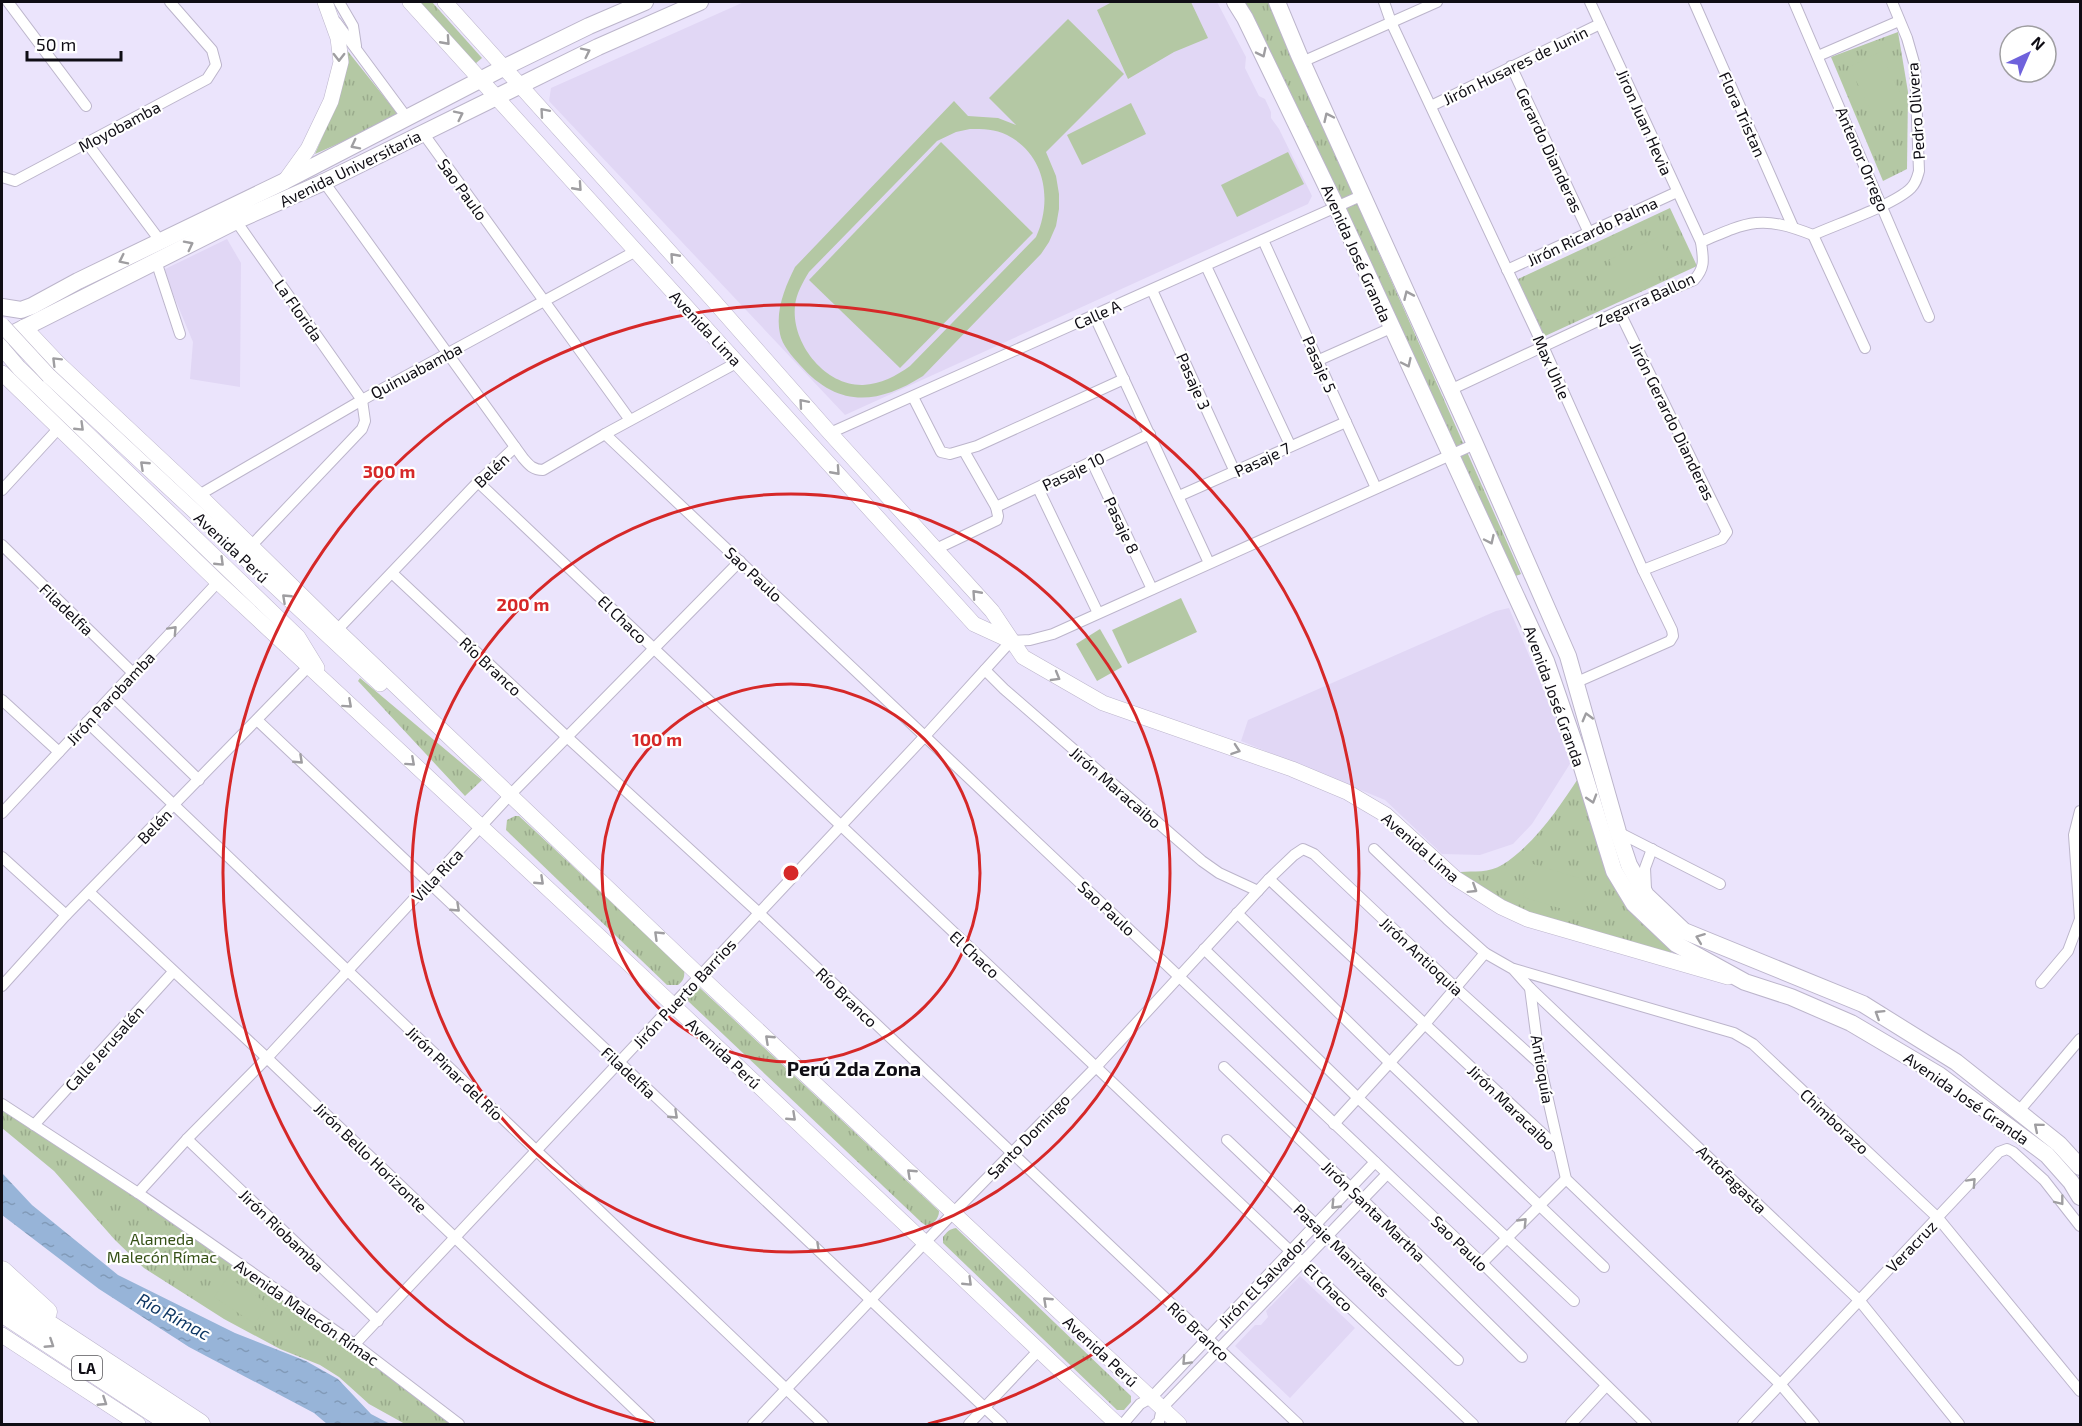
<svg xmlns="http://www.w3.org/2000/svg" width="2082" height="1426" viewBox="0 0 2082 1426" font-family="'Exo 2',sans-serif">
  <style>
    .built { fill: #e1d7f5 }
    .grass { fill: url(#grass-tufts) }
    .pitch { fill: #b4c8a4; fill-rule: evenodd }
    .water { fill: url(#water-ripples) }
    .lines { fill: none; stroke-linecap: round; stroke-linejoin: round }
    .minor-casing { stroke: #bcb5cb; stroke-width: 12 }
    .secondary-casing { stroke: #bcb5cb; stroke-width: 16 }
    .primary-casing { stroke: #bcb5cb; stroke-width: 18 }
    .motorway-casing { stroke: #bcb5cb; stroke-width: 21 }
    .minor { stroke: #fff; stroke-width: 10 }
    .secondary { stroke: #fff; stroke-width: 15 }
    .primary { stroke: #fff; stroke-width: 16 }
    .motorway { stroke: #fff; stroke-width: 20 }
    .secondary-bridge-casing { stroke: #bcb5cb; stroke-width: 16; stroke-linecap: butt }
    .secondary-bridge { stroke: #fff; stroke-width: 15 }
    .oneway { stroke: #9f9ea1 }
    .ring { fill: none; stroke: #d62828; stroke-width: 3 }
    .labels { text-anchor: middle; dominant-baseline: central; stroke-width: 4.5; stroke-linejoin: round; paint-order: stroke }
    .shield { fill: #fff; stroke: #57565a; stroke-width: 1.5 }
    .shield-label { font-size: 15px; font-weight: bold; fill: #0f0d14 }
    .street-label { font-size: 16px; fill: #0f0d14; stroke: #fff }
    .park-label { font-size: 16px; fill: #355016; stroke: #fff }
    .water-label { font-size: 18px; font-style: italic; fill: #0d3663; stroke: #fff }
    .quarter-label { font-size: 20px; font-weight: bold; fill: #0f0d14; stroke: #fff }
    .centre { fill: #d62828; stroke: #fff; stroke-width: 3 }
    .ring-label { font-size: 18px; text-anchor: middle; font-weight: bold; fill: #d62828; stroke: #fff; stroke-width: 4.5; stroke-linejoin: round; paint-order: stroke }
  </style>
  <defs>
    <pattern id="grass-tufts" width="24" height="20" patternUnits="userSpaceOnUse" patternTransform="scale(1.5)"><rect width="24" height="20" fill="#b4c8a4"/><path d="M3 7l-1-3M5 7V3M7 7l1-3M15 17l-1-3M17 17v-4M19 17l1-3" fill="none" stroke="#9aab8c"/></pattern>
    <pattern id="water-ripples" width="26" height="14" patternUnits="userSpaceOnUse" patternTransform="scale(1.5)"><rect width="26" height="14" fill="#97b4d8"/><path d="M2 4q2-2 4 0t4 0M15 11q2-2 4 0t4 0" fill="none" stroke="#819ab8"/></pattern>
  </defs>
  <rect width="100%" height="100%" fill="#ebe4fc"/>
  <g class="built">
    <polygon points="744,2 1217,2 1246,57 1245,68 1259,96 1265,99 1271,112 1271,118 1279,129 1312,196 1308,204 845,415 549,101 551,88"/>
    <polygon points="227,239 241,263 240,387 190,379 193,342 163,270"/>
    <polygon points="1509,608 1573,759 1532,824 1513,844 1480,855 1442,854 1385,800 1241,741 1248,720 1496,611"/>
    <polygon points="1300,1276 1355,1328 1290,1398 1235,1346 1255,1325 1261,1325 1268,1317 1266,1311"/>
  </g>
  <g class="grass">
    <polygon points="419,2 432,2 482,58 475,64"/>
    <polygon points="1240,2 1271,2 1292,56 1521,574 1513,577"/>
    <polygon points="1898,32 1908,92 1907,169 1883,181 1831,57"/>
    <polygon points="346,49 397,113 394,119 315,154 332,114"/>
    <polygon points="1670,208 1697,266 1543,337 1516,280"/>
    <polygon points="360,678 471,771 482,780 465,796 358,681"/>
    <path d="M1579,777L1619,894L1638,920L1680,953L1659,951L1514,910L1458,874L1460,872C1474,871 1489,873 1502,865C1533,846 1559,808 1579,777Z"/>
    <path d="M515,816H519L684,970C685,978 683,981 678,985H667L506,830L507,820Z"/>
    <path d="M700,988L939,1211C939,1219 933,1225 925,1225L921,1222L688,1001C687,993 693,989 700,988Z"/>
    <polygon points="2,1109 138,1199 350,1345 452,1424 405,1424 369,1404 339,1377 320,1365 280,1349 224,1319 144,1268 115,1240 54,1171 2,1128"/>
    <path d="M956,1228L1131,1396V1402L1124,1410H1117L943,1243V1237C947,1232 949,1229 956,1228Z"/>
  </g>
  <g class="pitch">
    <polygon points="1112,2 1191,2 1208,38 1174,52 1128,79 1097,10"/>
    <path d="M1068,19L1124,74L1046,152L1056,176L1059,194V209L1056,226L1049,242L1041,254L923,376C877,405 838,408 800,365C792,356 782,345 780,334C775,311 785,287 795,267L954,101L968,116L998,118L1016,125L989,98ZM970,129C983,129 995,129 1007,135C1045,154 1053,200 1036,237L910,366C896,376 881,384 863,385C824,386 791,342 795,306C796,294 803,282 809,272L937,141L956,132Z"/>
    <polygon points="1880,52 1902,97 1872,112 1849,67"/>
    <polygon points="1131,103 1146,134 1082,165 1067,135"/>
    <polygon points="941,142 1033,233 900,368 809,280"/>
    <polygon points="1288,152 1304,184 1237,217 1221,185"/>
    <polygon points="1658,237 1672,267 1624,290 1609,260"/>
    <polygon points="1181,598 1197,632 1128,664 1112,630"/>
    <polygon points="1100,629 1122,667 1097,681 1076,644"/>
    <polygon points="1533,864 1589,881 1579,914 1523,897"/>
    <polygon points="228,1277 268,1304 255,1324 214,1297"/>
  </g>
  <polygon class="water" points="2,1173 32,1205 118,1275 235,1333 306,1361 338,1379 371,1414 390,1424 327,1424 314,1413 189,1347 99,1289 2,1215"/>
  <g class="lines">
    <g class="minor-casing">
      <g id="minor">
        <polyline points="8,2 86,106"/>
        <polyline points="339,2 353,26 356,46"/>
        <polyline points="1384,2 1391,22 1543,346 1643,570 1672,630 1673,636 1670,641 1577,682"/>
        <polyline points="1590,2 1701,242"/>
        <polyline points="1694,2 1793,227"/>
        <polyline points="1794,2 1929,317"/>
        <polyline points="336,22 407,118"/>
        <polyline points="1818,56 1899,21"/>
        <polyline points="1302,62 1437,2"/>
        <polyline points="1511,66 1589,233"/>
        <polyline points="1431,106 1600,24"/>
        <polyline points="423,133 630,420"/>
        <polyline points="87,143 161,242"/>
        <polyline points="2,177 15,181 207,79 216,65 212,50 170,2"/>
        <path d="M324,182L523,458C529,465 533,470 543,470L605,434L738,362"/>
        <polyline points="236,221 362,400 365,421 362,429 251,546"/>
        <polyline points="1813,235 1865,348"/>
        <polyline points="1263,240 1376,488"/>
        <polyline points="156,261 180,334"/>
        <polyline points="1206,266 1290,445"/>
        <polyline points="1507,270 1677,192"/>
        <polyline points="1152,290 1235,472"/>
        <polyline points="1619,311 1727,532 1722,539 1643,570"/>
        <polyline points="1094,315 1209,563"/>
        <polyline points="1319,360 1391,328"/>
        <path d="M1450,390L1619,311L1694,280C1706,267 1703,258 1701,242C1749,221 1762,215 1813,235C1837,224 1894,205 1911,188C1916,183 1917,178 1919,171L1915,66L1907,38L1892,2"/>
        <polyline points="913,397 941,452 950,454 977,446 1124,379"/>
        <polyline points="830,433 1363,195"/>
        <polyline points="605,434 1482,1263 1646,1424"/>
        <polyline points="1092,462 1152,589"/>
        <polyline points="478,482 1473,1424"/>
        <polyline points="1038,488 1098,613"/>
        <polyline points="2,490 58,429"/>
        <polyline points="199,495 362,400 636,251"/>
        <polyline points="1179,496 1346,422"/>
        <polyline points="996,507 1150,434"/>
        <polyline points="2,545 133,673"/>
        <polyline points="936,549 997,520 998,516 996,507 964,451"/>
        <polyline points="392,573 567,737 758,912 1298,1424"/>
        <polyline points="337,630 478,482 515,447"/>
        <polyline points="985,670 1004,689 1202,861 1219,873 1258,891"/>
        <polyline points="112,696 199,780"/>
        <polyline points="2,700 59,752"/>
        <polyline points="257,720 1002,1424"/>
        <polyline points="87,722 823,1424"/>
        <polyline points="2,813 218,582"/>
        <polyline points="1618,832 1720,884"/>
        <polyline points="1374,849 1447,919 1485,953 1513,969 1530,988 1859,1300 1959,1424"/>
        <polyline points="2,857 66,915"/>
        <polyline points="1269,879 1559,1149"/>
        <polyline points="1646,889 1645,868 1652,849"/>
        <polyline points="89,892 267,1058 650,1424"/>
        <polyline points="1237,913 1390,1063 1604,1267"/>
        <polyline points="1204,949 1358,1098 1574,1301"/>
        <polyline points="1514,969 1734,1033 1753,1044 1938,1218 2080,1391"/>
        <polyline points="2041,983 2068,951 2080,919 2074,835 2080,811"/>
        <polyline points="2,986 66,915 308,667"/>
        <polyline points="1530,988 1540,1064 1566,1179 1781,1385 1814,1424"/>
        <polyline points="1224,1067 1351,1188 1522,1357"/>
        <polyline points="2,1104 138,1193 357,1346 459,1424"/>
        <polyline points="2019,1111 2080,1039"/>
        <polyline points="1334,1124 1425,1024 1485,953"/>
        <polyline points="34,1125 173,972"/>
        <polyline points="187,1139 378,1321"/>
        <polyline points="1227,1140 1458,1360"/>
        <polyline points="138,1193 187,1139 267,1058 510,795 740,561"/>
        <polyline points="1482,1263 1566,1179"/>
        <polyline points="355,1344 925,736 1011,641 1030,640 1053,634 1475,444"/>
        <polyline points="753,1424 953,1213 1096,1067 1269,879 1294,855 1303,849 1314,854 1457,989 1540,1064"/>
        <polyline points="969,1424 1039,1350"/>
        <polyline points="1123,1424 1140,1404 1151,1398 1375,1162"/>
        <polyline points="1156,1424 1159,1422 1162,1408 1387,1174"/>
        <polyline points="1571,1424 1606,1386"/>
        <polyline points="1743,1424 1999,1152 2007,1149 2013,1152 2044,1180 2080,1226"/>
      </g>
    </g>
    <g class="secondary-casing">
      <g id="secondary">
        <polyline points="410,2 974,624 1011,641"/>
        <polyline points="445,2 712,299 830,433 992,611 1023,657 1103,703 1292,769 1347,792 1386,815 1455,878 1501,907 1527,919 1728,977"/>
        <polyline points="285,181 308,149 331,101 341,62 338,38 325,2"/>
        <polyline points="24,327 57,362 199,495 337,630 700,976 1179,1424"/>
        <polyline points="2,348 19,368 298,637 317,668"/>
        <polyline points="2,373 218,582 657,990 1117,1424"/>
        <polyline points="49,376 380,684"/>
        <polyline points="2,1335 138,1424"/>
      </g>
    </g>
    <g class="primary-casing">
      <g id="primary">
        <polyline points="1235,2 1245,18 1337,208 1546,661 1576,748 1614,871 1634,904 1676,944 1745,982 1791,997 1851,1023 1939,1075 2047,1155 2071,1182 2080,1197"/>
        <polyline points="1277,2 1299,55 1475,444 1568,656 1618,832 1629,865 1646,895 1684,931 1863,1004 1956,1062 2059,1144 2080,1167"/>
        <polyline points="2,307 21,310 32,306 78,281 285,181 505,67 589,26 645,2"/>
        <polyline points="2,339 236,221 324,182 598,47 700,2"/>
      </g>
    </g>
    <g class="motorway-casing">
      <g id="motorway">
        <polyline points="2,1271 47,1312"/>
        <polyline points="2,1294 200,1424"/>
        <polyline points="2,1312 172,1424"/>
      </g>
    </g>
    <use href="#minor" class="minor"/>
    <use href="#secondary" class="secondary"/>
    <use href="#primary" class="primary"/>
    <use href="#motorway" class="motorway"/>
    <g class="secondary-bridge-casing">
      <polyline id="secondary-bridge" points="2,325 49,376"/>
    </g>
    <use href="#secondary-bridge" class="secondary-bridge"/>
  </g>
  <defs><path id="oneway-chevron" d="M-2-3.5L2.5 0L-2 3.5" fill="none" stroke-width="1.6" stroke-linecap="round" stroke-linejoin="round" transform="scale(1.5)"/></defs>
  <g class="oneway">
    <use href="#oneway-chevron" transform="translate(446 41) rotate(48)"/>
    <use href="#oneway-chevron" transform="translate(586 52) rotate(-26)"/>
    <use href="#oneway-chevron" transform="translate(1262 53) rotate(64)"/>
    <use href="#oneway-chevron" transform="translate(339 57) rotate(90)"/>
    <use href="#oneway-chevron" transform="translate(544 112) rotate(-131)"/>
    <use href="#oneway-chevron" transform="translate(459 115) rotate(-26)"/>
    <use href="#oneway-chevron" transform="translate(1328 117) rotate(-115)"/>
    <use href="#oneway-chevron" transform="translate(355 145) rotate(153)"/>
    <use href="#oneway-chevron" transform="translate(578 187) rotate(48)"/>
    <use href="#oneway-chevron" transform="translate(189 245) rotate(-27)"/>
    <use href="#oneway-chevron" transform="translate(674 257) rotate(-132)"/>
    <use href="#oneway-chevron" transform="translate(123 260) rotate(154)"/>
    <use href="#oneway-chevron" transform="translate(1408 295) rotate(-114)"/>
    <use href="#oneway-chevron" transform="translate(56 361) rotate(-135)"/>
    <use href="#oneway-chevron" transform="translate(1407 363) rotate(65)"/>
    <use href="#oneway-chevron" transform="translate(803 403) rotate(-131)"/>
    <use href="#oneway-chevron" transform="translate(80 427) rotate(44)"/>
    <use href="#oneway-chevron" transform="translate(144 465) rotate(-137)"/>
    <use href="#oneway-chevron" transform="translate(836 471) rotate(48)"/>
    <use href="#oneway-chevron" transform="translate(1490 540) rotate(65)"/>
    <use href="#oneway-chevron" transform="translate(220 562) rotate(44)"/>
    <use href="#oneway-chevron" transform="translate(976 594) rotate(-132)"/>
    <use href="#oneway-chevron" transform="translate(286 598) rotate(-137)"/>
    <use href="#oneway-chevron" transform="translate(173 630) rotate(-47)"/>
    <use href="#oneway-chevron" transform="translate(1056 677) rotate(30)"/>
    <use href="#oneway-chevron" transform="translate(348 704) rotate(42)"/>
    <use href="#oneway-chevron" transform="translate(1587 717) rotate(-105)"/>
    <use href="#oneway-chevron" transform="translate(1236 750) rotate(19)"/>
    <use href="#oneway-chevron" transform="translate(299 760) rotate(43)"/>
    <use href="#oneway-chevron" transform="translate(411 762) rotate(42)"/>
    <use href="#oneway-chevron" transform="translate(1592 799) rotate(73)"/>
    <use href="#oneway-chevron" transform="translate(540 881) rotate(43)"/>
    <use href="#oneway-chevron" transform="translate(1473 889) rotate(32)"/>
    <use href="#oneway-chevron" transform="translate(456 908) rotate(43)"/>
    <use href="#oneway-chevron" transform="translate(658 935) rotate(-136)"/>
    <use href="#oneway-chevron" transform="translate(1700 938) rotate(-159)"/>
    <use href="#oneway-chevron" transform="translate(1879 1014) rotate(-148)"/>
    <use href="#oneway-chevron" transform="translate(769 1039) rotate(-137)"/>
    <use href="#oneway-chevron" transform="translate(674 1115) rotate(43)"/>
    <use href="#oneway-chevron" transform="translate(792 1117) rotate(43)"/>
    <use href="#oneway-chevron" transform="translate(2038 1127) rotate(-140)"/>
    <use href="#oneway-chevron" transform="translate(911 1173) rotate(-137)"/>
    <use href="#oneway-chevron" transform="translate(1972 1182) rotate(-47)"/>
    <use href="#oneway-chevron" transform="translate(2060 1201) rotate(52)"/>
    <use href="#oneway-chevron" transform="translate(1335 1205) rotate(134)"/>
    <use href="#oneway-chevron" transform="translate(1523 1222) rotate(-46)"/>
    <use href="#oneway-chevron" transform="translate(816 1248) rotate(43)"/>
    <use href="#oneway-chevron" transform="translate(968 1282) rotate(44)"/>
    <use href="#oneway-chevron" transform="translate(1047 1301) rotate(-137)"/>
    <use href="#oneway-chevron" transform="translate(50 1344) rotate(33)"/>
    <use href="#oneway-chevron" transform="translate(1186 1361) rotate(133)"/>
    <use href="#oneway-chevron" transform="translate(103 1402) rotate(33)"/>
  </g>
  <g class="ring">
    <circle cx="791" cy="873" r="189"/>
    <circle cx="791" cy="873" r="379"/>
    <path d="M654 1424A568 568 0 1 1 928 1424"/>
  </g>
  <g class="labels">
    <rect class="shield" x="72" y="1356" width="30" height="24" rx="4.5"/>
    <g class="shield-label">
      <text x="87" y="1368">LA</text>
    </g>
    <g class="street-label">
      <text transform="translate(1515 65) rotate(-26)">Jirón Husares de Junin</text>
      <text transform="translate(1915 111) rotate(-94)">Pedro Olivera</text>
      <text transform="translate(1743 114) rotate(66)">Flora Tristan</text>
      <text transform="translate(1645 122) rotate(66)">Jiron Juan Hevia</text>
      <text transform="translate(119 126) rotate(-28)">Moyobamba</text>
      <text transform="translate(1550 150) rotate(65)">Gerardo Dianderas</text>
      <text transform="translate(1863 159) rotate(67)">Antenor Orrego</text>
      <text transform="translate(350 168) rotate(-26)">Avenida Universitaria</text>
      <text transform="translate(463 189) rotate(54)">Sao Paulo</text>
      <text transform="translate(1592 231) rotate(-25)">Jirón Ricardo Palma</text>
      <text transform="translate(1357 253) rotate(66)">Avenida José Granda</text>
      <text transform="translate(1645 299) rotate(-25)">Zegarra Ballon</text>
      <text transform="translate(299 310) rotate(55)">La Florida</text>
      <text transform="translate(1097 314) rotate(-24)">Calle A</text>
      <text transform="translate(706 328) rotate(47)">Avenida Lima</text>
      <text transform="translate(1320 364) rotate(66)">Pasaje 5</text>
      <text transform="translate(1552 367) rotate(66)">Max Uhle</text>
      <text transform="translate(416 370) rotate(-28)">Quinuabamba</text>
      <text transform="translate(1194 381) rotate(66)">Pasaje 3</text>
      <text transform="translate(1673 421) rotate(64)">Jirón Gerardo Dianderas</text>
      <text transform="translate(1262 459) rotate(-25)">Pasaje 7</text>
      <text transform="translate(491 470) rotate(-44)">Belén</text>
      <text transform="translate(1073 471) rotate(-26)">Pasaje 10</text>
      <text transform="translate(1122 525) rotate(65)">Pasaje 8</text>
      <text transform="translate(232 547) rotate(43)">Avenida Perú</text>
      <text transform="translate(754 574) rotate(43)">Sao Paulo</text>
      <text transform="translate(67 609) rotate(44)">Filadelfia</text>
      <text transform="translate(623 619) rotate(44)">El Chaco</text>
      <text transform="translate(491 666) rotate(43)">Río Branco</text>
      <text transform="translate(1555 696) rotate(70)">Avenida José Granda</text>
      <text transform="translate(110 698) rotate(-47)">Jirón Parobamba</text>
      <text transform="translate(1116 787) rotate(41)">Jirón Maracaibo</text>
      <text transform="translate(154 826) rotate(-46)">Belén</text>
      <text transform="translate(1421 847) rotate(41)">Avenida Lima</text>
      <text transform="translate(437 875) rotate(-47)">Villa Rica</text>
      <text transform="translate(1107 908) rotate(43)">Sao Paulo</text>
      <text transform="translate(975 954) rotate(43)">El Chaco</text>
      <text transform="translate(1422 956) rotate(43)">Jirón Antioquia</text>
      <text transform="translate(684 993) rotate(-47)">Jirón Puerto Barrios</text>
      <text transform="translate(847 997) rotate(44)">Río Branco</text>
      <text transform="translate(104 1048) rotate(-48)">Calle Jerusalén</text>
      <text transform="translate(724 1053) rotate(43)">Avenida Perú</text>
      <text transform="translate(1543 1069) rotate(80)">Antioquía</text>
      <text transform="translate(629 1072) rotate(43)">Filadelfia</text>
      <text transform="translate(455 1073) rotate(44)">Jirón Pinar del Río</text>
      <text transform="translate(1967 1098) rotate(35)">Avenida José Granda</text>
      <text transform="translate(1512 1107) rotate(44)">Jirón Maracaibo</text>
      <text transform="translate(1835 1121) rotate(43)">Chimborazo</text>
      <text transform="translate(1028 1136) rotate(-46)">Santo Domingo</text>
      <text transform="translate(371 1157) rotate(44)">Jirón Bello Horizonte</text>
      <text transform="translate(1732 1179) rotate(44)">Antofagasta</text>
      <text transform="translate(1374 1211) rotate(44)">Jirón Santa Martha</text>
      <text transform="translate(282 1230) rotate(44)">Jirón Riobamba</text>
      <text transform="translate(1460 1243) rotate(44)">Sao Paulo</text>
      <text transform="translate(1911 1246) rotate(-46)">Veracruz</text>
      <text transform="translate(1342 1250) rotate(44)">Pasaje Manizales</text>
      <text transform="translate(1262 1282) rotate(-46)">Jirón El Salvador</text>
      <text transform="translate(1329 1287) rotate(44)">El Chaco</text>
      <text transform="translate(307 1312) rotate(35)">Avenida Malecón Rímac</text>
      <text transform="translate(1199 1331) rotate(43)">Río Branco</text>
      <text transform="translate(1101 1351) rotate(43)">Avenida Perú</text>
    </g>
    <g class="park-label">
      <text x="162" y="1238">Alameda<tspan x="162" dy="18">Malecón Rímac</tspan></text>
    </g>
    <g class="water-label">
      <text transform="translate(174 1316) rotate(28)">Río Rímac</text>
    </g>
    <g class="quarter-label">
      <text x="854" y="1068">Perú 2da Zona</text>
    </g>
  </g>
  <circle cx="791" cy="873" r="9" class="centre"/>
  <g class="ring-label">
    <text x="389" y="478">300 m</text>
    <text x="523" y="611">200 m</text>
    <text x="657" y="746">100 m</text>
  </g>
  <rect width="2082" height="1426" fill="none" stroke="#0f0d14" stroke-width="6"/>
  <g transform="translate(2028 54) rotate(44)"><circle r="28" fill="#ffffff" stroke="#9f9ea1" stroke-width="1.5"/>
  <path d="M0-4.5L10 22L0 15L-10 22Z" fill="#6f62dc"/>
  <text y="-9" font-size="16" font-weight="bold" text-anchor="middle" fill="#0f0d14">N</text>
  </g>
  <path d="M27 51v9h94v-9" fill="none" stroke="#0f0d14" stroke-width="3"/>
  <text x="36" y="51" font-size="18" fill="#0f0d14" stroke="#ffffff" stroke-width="4.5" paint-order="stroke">50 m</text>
</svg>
